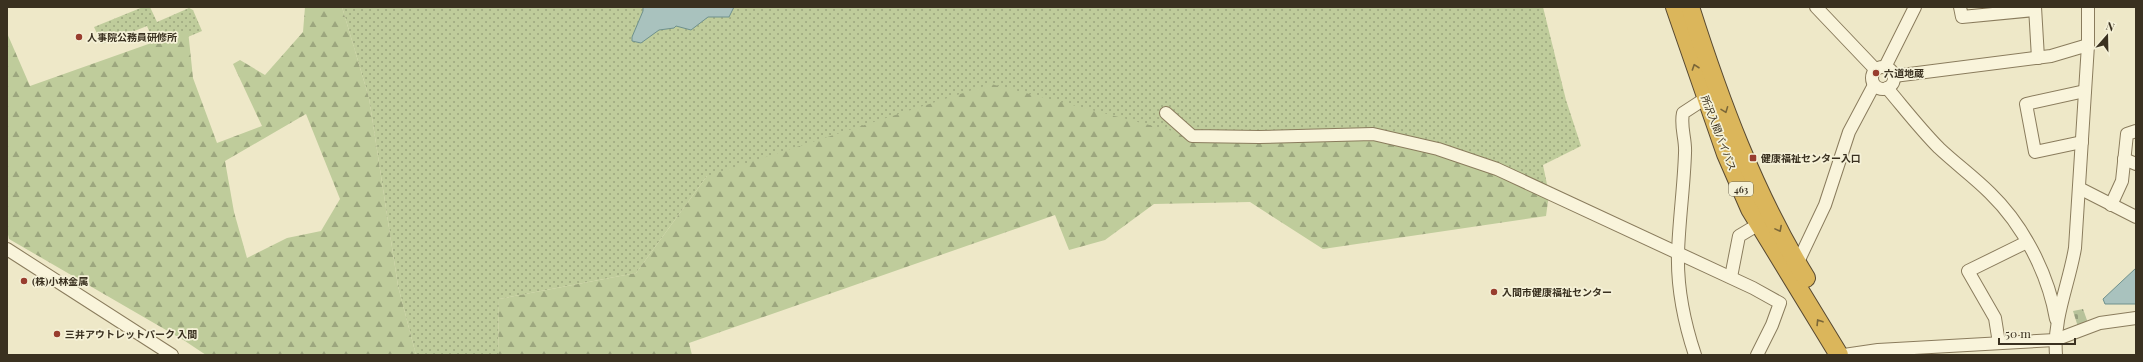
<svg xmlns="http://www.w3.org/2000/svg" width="2143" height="362" viewBox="0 0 2143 362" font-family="'Playfair Display','Noto Sans JP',serif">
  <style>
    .grass { fill: url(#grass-dots) }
    .forest { fill: url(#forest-firs); fill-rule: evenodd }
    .cemetery { fill: url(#cemetery-stones) }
    .water { fill: #a9c2be; stroke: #6f918d }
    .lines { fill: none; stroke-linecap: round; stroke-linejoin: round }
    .minor-casing { stroke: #8a7c5d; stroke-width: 14 }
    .highway-casing { stroke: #584931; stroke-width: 20 }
    .minor { stroke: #f9f4db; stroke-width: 12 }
    .highway { stroke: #dbb65b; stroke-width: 18 }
    .oneway { stroke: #7a6638 }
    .poi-dot { fill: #983d2e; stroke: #f5f1d7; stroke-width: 1.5 }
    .labels { text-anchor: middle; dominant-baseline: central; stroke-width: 3.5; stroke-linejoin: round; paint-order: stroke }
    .shield { fill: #f5f1d7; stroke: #726b57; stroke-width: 1 }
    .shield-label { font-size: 9px; font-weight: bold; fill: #3a3120 }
    .poi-label { font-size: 10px; font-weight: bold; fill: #3a3120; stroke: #f5f1d7; text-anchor: start }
    .street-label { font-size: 10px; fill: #3a3120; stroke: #f5f1d7 }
  </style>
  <defs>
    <pattern id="grass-dots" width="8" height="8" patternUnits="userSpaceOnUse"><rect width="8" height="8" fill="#bfcc9b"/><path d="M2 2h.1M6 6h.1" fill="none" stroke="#9ca67e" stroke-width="1.8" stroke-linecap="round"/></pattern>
    <pattern id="forest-firs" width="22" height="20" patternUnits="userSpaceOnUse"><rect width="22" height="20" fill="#bfcc9b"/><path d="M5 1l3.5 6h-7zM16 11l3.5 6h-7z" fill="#9ca67e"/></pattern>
    <pattern id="cemetery-stones" width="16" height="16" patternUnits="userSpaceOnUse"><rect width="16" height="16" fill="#b7c29a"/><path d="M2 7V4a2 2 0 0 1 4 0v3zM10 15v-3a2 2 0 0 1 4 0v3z" fill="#969e7d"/></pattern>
  </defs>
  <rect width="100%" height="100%" fill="#eee8c8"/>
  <g class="grass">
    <polygon points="143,7 150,7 157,22 189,8 193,10 202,31 157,50 147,26 102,44 94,27"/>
    <polygon points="342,7 1543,7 1566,100 1581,146 1543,165 1549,194 707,176 636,273 499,299 498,355 416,355 398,286 369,98"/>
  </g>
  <g class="forest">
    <path d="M305,7H342L369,98L398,286L416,355H206L185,341L9,239L7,230V33L30,86L188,30L193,78L217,143L262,126L233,64L240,60L265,75L303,32ZM306,114L340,199L321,231L287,238L247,258L234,212L225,161Z"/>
    <polygon points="991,84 1192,136 1373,134 1438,149 1549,194 1546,216 1323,249 1250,202 1154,204 1105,240 1069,250 1055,215 689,343 692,355 498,355 499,299 636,273 707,176"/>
  </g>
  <polygon class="cemetery" points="2083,309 2088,323 2078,327 2073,311"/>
  <g class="water">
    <polygon points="643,7 734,7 729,17 708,17 691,30 676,26 674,28 659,30 641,43 632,41 632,37 643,11"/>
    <polygon points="2136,268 2136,304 2105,304 2103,299"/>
  </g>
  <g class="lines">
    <g class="minor-casing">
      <g id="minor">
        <polyline points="1816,7 1875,69"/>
        <polyline points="1960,7 1962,17 2035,10"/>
        <polyline points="2035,7 2038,58"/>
        <circle cx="1883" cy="78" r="11"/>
        <polyline points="1885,67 1915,7"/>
        <polyline points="1894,76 2051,56 2088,45"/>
        <path d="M1887,88C1904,108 1921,130 1939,148C1956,164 1974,177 1990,193C2023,225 2048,273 2056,319"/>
        <polyline points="1166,113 1192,136 1259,137 1373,134 1438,149 1497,169 1753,288 1780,303 1772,325 1757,355"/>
        <polyline points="2082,142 2035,152 2026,104 2085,91"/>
        <polyline points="2124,159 2136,164"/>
        <polyline points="2079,188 2136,217"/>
        <polyline points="2111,205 2122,181 2127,134 2136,131"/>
        <polyline points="7,249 172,355"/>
        <polyline points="1797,264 1825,205 1849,132 1874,85"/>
        <polyline points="1731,277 1739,236 1759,224"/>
        <polyline points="1999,343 1995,318 1968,271 2027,242"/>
        <path d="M1695,355C1684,322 1677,288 1678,253C1679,220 1684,186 1685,153C1686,139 1680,127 1683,113L1706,98"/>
        <polyline points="1844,355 1878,350 2055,340 2100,323 2136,318"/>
        <path d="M2056,355C2053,318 2069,284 2075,248L2088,45V7"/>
      </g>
    </g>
    <g class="highway-casing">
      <g id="highway">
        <polyline points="1675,7 1726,154 1750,209 1839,355"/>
        <path d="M1690,7C1720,101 1754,193 1806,278"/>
      </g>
    </g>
    <use href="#minor" class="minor"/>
    <use href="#highway" class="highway"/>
  </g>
  <defs><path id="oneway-chevron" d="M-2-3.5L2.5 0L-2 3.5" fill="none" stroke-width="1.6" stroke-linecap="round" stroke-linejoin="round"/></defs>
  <g class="oneway">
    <use href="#oneway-chevron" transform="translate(1695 67) rotate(-109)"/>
    <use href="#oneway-chevron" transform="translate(1725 110) rotate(69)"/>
    <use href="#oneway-chevron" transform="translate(1779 229) rotate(62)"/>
    <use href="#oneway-chevron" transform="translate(1819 322) rotate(-122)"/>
  </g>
  <g class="poi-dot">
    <circle cx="79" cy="37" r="4"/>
    <circle cx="1876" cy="73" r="4"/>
    <rect x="1749" y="154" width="8" height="8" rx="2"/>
    <circle cx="24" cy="281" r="4"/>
    <circle cx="1494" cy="292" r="4"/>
    <circle cx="57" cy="334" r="4"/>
  </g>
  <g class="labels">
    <rect class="shield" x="1729" y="182" width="24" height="14" rx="3"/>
    <g class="shield-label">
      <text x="1741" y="189">463</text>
    </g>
    <g class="poi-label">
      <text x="87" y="37">人事院公務員研修所</text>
      <text x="1884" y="73">六道地蔵</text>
      <text x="1761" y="158">健康福祉センター入口</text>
      <text x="32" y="281">(株)小林金属</text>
      <text x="1502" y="292">入間市健康福祉センター</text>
      <text x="65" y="334">三井アウトレットパーク 入間</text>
    </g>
    <g class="street-label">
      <text transform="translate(1719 133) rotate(69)">所沢入間バイパス</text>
    </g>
  </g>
  <rect width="2143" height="362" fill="none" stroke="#3a3120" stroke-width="16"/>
  <g transform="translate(2107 36) rotate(20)" stroke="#f5f1d7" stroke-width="3" paint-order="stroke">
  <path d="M0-3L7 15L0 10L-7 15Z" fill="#3a3120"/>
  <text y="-6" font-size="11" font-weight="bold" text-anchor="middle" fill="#3a3120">N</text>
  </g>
  <path d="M1999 338v6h76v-6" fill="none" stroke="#3a3120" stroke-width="2"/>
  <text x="2005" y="338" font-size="12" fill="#3a3120" stroke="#f5f1d7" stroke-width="3" paint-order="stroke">50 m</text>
</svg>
